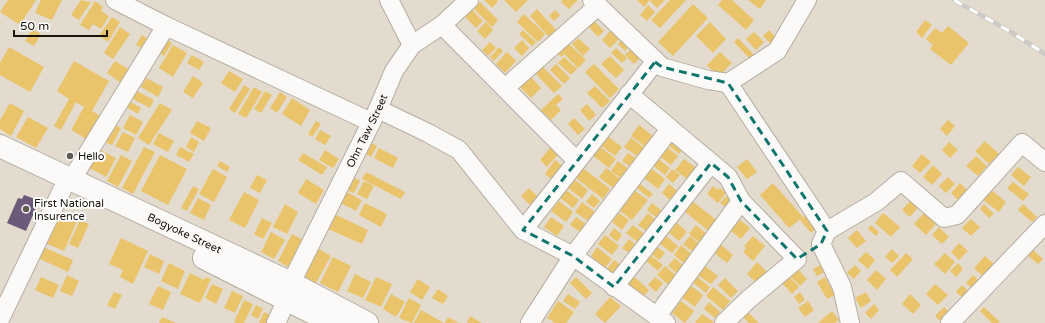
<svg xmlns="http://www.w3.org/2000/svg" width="1045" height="323" viewBox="0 0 1045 323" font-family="'Varela Round',sans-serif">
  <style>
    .homes { fill: #e9c46a }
    .offices { fill: #6d597a }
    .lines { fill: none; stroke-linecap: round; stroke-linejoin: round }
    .minor-casing { stroke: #b4ada3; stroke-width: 20 }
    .major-casing { stroke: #b4ada3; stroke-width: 24 }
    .minor { stroke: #fbfaf8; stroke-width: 18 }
    .major { stroke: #fbfaf8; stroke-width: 22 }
    .rail-casing { stroke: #ccc9c6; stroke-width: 4.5 }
    .rail { stroke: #fff; stroke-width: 3; stroke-dasharray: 9; stroke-linecap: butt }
    .marked { fill: none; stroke: #0f766e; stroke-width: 3; stroke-dasharray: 8 5; stroke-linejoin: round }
    .poi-dot { fill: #605a4f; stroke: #fff; stroke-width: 1.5 }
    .labels { text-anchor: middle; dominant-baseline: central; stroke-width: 4; stroke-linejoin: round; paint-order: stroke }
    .street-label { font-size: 11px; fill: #19140b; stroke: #fff }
    .poi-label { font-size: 11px; fill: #19140b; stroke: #fff; text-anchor: start }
  </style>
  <rect width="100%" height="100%" fill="#e3dbce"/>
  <g class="homes">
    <polygon points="8,0 36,0 20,25 0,12"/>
    <polygon points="41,0 62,0 52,20 35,13"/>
    <polygon points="81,0 91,2 79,20 71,15"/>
    <polygon points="484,0 497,0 498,1 492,8"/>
    <polygon points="504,0 528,0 516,12"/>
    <polygon points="563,0 578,0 569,9 561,2"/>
    <polygon points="637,0 650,0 644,7"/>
    <polygon points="652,0 665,0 657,8 650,1"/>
    <polygon points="670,0 686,0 660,28 651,20"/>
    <polygon points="722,0 732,0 754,20 746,30 718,5"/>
    <polygon points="748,0 766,0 760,9"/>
    <polygon points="95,1 103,7 101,11 109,16 101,29 93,24 89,30 80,25"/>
    <polygon points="480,2 498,20 492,27 474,9"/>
    <polygon points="693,4 708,18 673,56 658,42"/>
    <polygon points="648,5 655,12 647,21 640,15"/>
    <polygon points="537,9 557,31 550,38 530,16"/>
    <polygon points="472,10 483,21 476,28 465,17"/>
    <polygon points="555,10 560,15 554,21 549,16"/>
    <polygon points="524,14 545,34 538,42 517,22"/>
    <polygon points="112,17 120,22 108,42 99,36"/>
    <polygon points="925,20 932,25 922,38 916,32"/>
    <polygon points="594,21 604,31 598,37 588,26"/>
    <polygon points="486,22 493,30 485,39 477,31"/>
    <polygon points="710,22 726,39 713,53 696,36"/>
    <polygon points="948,26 969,43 951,65 930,49 933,45 926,39 935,28 942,33"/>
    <polygon points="120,27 130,34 113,59 104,53"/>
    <polygon points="614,27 622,36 610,48 602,40"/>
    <polygon points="32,29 41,34 34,46 25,41"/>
    <polygon points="523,30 536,42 532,46 519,34"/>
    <polygon points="769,30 778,40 772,45 763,36"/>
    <polygon points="754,32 764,42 756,50 746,39"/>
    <polygon points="142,35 151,41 145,50 136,45"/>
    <polygon points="164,38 172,43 164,56 156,51"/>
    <polygon points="578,38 590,49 583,56 572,44"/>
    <polygon points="623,38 630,45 625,51 618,44"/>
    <polygon points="738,38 754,55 750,59 734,42"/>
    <polygon points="522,40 529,48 522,56 514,48"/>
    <polygon points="490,42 496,48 488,56 482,50"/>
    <polygon points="567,42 586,60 578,68 564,54 561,57 556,52"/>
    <polygon points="173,45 187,53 173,77 159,68"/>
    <polygon points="635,45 644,54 634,64 625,55"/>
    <polygon points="9,47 44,67 30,92 0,75 0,63"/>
    <polygon points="499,47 503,51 494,61 490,57"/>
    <polygon points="616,48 627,58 622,63 611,53"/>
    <polygon points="507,52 516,61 505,73 496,64"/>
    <polygon points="720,52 732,63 718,77 707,65"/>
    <polygon points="192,55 204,62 199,70 187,63"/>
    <polygon points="610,56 624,70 616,78 601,64"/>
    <polygon points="564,57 577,69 571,75 558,63"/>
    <polygon points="74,61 109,81 92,111 101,116 88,140 71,130 84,107 76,102 61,130 54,126 69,99 57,91"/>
    <polygon points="115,61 133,72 124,85 107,73"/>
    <polygon points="556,64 570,78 564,84 550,70"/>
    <polygon points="594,64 619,89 610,98 585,72"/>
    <polygon points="543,67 562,86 554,93 536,74"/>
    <polygon points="229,71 243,79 235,92 221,83"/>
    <polygon points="193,76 203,83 193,98 183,92"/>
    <polygon points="530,76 541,88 531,98 519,86"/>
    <polygon points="146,78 163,87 158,97 141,87"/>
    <polygon points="244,85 250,89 235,113 229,109"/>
    <polygon points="595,86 610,101 602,108 587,93"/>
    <polygon points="254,87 262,92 246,118 238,114"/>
    <polygon points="137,91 154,100 150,108 133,99"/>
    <polygon points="265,91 272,95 261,113 254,109"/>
    <polygon points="280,92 287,97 277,113 270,108"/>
    <polygon points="558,94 563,99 556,105 561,110 551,120 541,110"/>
    <polygon points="292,98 310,110 301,126 282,114"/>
    <polygon points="129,101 141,108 138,114 126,107"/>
    <polygon points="10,103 24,111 11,136 0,129 0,120"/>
    <polygon points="160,103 172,110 149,145 138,138"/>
    <polygon points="587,104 596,115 589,121 580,110"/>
    <polygon points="130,115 143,122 136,135 123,128"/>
    <polygon points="28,117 48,128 36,148 16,137"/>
    <polygon points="574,118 585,129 578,135 568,124"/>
    <polygon points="948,120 955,126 947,136 940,129"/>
    <polygon points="197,121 211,128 204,141 190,133"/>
    <polygon points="316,121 321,124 312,137 308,134"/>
    <polygon points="111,123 121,128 112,145 102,141"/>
    <polygon points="639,125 654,137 646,147 631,136"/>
    <polygon points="320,130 331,136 325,145 315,139"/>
    <polygon points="123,132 135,138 128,152 115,146"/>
    <polygon points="159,133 174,141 168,152 153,144"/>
    <polygon points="607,136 622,147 615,156 600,145"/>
    <polygon points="191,137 199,142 194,152 186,147"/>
    <polygon points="676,137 686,145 679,154 669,146"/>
    <polygon points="631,138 645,148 638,157 624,147"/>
    <polygon points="985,141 999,154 989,164 975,151"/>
    <polygon points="369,142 377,146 371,157 364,153"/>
    <polygon points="949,142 958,150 950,158 942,150"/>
    <polygon points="554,143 562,150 547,167 540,160"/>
    <polygon points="666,146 678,156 671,165 659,156"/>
    <polygon points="144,147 155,152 133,194 122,188"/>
    <polygon points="180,147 194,154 189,162 176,155"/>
    <polygon points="600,147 616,159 609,168 593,156"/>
    <polygon points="379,148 398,158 393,168 374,158"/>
    <polygon points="100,150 116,158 106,177 90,168"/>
    <polygon points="325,150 339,159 333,168 319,160"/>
    <polygon points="303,153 327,167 322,175 298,160"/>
    <polygon points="628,153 637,159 631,167 622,161"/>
    <polygon points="922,154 931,162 920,173 912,166"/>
    <polygon points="121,155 132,161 118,187 107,181"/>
    <polygon points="160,155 187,169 168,205 141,191"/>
    <polygon points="976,156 987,166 978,176 966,166"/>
    <polygon points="656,157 670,168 665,175 651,164"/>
    <polygon points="684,159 699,170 690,181 675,170"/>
    <polygon points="747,159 757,172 747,179 737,167"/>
    <polygon points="555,160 564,167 554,181 545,174"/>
    <polygon points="220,161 230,167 227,172 217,166"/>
    <polygon points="618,161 629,169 622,179 611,171"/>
    <polygon points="933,165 942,174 932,185 923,177"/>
    <polygon points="1018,167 1031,177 1024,186 1011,175"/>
    <polygon points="583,168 610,189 603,199 576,178"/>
    <polygon points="606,168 620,179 613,188 599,177"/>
    <polygon points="213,169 227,177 214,202 199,194"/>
    <polygon points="652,169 665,179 658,189 644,178"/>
    <polygon points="672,169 680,175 673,183 666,177"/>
    <polygon points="366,172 405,192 401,199 362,179"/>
    <polygon points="257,175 267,180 260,193 250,188"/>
    <polygon points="351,176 360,181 354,193 344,189"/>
    <polygon points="948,177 955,184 946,193 939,186"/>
    <polygon points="306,179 324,190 316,204 298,193"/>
    <polygon points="574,179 588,190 582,199 568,188"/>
    <polygon points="364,181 374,186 367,199 357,194"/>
    <polygon points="1013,182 1029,194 1023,201 1007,188"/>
    <polygon points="773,183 803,217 789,228 760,195"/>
    <polygon points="960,183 968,191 959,201 951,193"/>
    <polygon points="640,184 653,194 649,198 637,188"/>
    <polygon points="669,184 677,191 670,200 662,193"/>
    <polygon points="193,186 199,189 187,211 181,208"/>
    <polygon points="713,186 718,190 720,188 726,193 718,203 707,194"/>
    <polygon points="529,188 539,198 531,206 521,196"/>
    <polygon points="565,189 579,200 573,208 559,197"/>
    <polygon points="990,189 1006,202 999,212 982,199"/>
    <polygon points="343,190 362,200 356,211 337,201"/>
    <polygon points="635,191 648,200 632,220 620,211"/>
    <polygon points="244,192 259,200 245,228 229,220"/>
    <polygon points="592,194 600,201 594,208 586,202"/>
    <polygon points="726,196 732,201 727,208 720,203"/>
    <polygon points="198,198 211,205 204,220 190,213"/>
    <polygon points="912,199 920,205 910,217 902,210"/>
    <polygon points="559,201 573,212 566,222 551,211"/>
    <polygon points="692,201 719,222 711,233 684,211"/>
    <polygon points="582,202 595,212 588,221 575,212"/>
    <polygon points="365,203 387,214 381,227 359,215"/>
    <polygon points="652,203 663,212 658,219 647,210"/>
    <polygon points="285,204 298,212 287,234 273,227"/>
    <polygon points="984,204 994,214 989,218 980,209"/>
    <polygon points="1023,204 1037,217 1032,222 1018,210"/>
    <polygon points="59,212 77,221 64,251 45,243"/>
    <polygon points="619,213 629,220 622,230 612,222"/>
    <polygon points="648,213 657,221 648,233 638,225"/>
    <polygon points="883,213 900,227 891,237 875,223"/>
    <polygon points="924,213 936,224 926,235 914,224"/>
    <polygon points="334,214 368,230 362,244 328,229"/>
    <polygon points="807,214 818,226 811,233 800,220"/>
    <polygon points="551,217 564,226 557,236 544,227"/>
    <polygon points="576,217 586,224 580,232 570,225"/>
    <polygon points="736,217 750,228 741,239 727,228"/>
    <polygon points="262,218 272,223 263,239 254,234"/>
    <polygon points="971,219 980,227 971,236 962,228"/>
    <polygon points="80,220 89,224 78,248 69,244"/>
    <polygon points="675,221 687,232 679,241 667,231"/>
    <polygon points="633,225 647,236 640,244 626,233"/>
    <polygon points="696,225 708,235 701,244 689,234"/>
    <polygon points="871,225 879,232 876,236 868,229"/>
    <polygon points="939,227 949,237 942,244 932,235"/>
    <polygon points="614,228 622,235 617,242 609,235"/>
    <polygon points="857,230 866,241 857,248 848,238"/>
    <polygon points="271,232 285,240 274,259 261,252"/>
    <polygon points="292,234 305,241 290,268 278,261"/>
    <polygon points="605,235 619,246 612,255 598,244"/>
    <polygon points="666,236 678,246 672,253 660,244"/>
    <polygon points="690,236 699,244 693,252 683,244"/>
    <polygon points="753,236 765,246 753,261 743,252 746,248 744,246"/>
    <polygon points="121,238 148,251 133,284 120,277 123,270 109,264"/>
    <polygon points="629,239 639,247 632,255 622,248"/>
    <polygon points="959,243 968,251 959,260 951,252"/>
    <polygon points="720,244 733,255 727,263 713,252"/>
    <polygon points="655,245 665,253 659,260 649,252"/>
    <polygon points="681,245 694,256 686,265 674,255"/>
    <polygon points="314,246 331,256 316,283 299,274"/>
    <polygon points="43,247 73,260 68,272 38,258"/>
    <polygon points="597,247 612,259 605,268 591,256"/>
    <polygon points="892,249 899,256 892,263 885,257"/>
    <polygon points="1033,250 1043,259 1038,264 1027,255"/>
    <polygon points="866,252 875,260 868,269 858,260"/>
    <polygon points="906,253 913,259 897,277 890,270"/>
    <polygon points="945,253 955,262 945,274 934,264"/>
    <polygon points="150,254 164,261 159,274 144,267"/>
    <polygon points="650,255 663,265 658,271 645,260"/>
    <polygon points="985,256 996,266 985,278 974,268"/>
    <polygon points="333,257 351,266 338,292 320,283"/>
    <polygon points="675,258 687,269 681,277 668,266"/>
    <polygon points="614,260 622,266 614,277 606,270"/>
    <polygon points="757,262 767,272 757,283 747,274"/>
    <polygon points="169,263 185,271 178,289 161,281"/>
    <polygon points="824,263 828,270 817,276 813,269"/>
    <polygon points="958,263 963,269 956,277 950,271"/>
    <polygon points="855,265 861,271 854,279 847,273"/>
    <polygon points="665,266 679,278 671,287 657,275"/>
    <polygon points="705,266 718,276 711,284 698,275"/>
    <polygon points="797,268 807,279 800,286 790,276"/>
    <polygon points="876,270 886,279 877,290 867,280"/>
    <polygon points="190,273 204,280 205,277 211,279 200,303 180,294"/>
    <polygon points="355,274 371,282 363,298 347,291"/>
    <polygon points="787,274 799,287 792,294 780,281"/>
    <polygon points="67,275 79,281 72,296 60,291"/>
    <polygon points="632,275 649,290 642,298 625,283"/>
    <polygon points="973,275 983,285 977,293 966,283"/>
    <polygon points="696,276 710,287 706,293 692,282"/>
    <polygon points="41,277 59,285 53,298 35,290"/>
    <polygon points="376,277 392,284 381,307 365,300"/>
    <polygon points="576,277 592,293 586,299 570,283"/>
    <polygon points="655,277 663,283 656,292 648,285"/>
    <polygon points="825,277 835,295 827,299 817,282"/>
    <polygon points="725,278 738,291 731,298 718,285"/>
    <polygon points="418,279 430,287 422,300 410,292"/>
    <polygon points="212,284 223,289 216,304 205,298"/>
    <polygon points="935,284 948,295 938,305 926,294"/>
    <polygon points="690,285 703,295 695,307 681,297"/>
    <polygon points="962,285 970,293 964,299 956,292"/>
    <polygon points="158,286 171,292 163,310 149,304"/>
    <polygon points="713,287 730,301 723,310 706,296"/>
    <polygon points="438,289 448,296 443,304 432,298"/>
    <polygon points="232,291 243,296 235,313 224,308"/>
    <polygon points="114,292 122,295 115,309 107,305"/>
    <polygon points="800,292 805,300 799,304 794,297"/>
    <polygon points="866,292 871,301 861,308 855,298"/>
    <polygon points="391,294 405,302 396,317 383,309"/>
    <polygon points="568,294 580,302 575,309 563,301"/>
    <polygon points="910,294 921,305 913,314 902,304"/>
    <polygon points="610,297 621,306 605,323 595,314"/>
    <polygon points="409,298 421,305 412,323 399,318"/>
    <polygon points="244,300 253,304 244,323 237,323 234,322"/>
    <polygon points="558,301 574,312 566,323 555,323 547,318"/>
    <polygon points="681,301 694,311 685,323 672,313"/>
    <polygon points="808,301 814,310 805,317 798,308"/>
    <polygon points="709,302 720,312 715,318 704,309"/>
    <polygon points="874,304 879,310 871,319 865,313"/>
    <polygon points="256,305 263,309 258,319 251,315"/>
    <polygon points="944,307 952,315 942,323 935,316"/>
    <polygon points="984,307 1000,322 998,323 992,323 980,311"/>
    <polygon points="744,308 759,323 749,323 739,313"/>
    <polygon points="421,310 444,323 414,323"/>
    <polygon points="832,311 839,320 835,323 818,323"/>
    <polygon points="264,312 271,315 267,323 259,323"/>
    <polygon points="702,314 714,322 713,323 695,323"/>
    <polygon points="470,316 482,323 467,323"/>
    <polygon points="162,317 176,323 159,323"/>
    <polygon points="448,317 459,323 445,323"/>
  </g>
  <polygon class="offices" points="24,195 35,199 33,204 37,206 26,231 7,223 18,198 22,199"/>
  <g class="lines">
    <g class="minor-casing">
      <g id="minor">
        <polyline points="115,0 166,26 371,122"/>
        <polyline points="389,0 412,45"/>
        <polyline points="592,0 662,67 708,80 728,83 777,51 807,0"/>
        <polyline points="442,25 577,161"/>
        <polyline points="728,83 827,231"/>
        <polyline points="505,88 598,6"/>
        <polyline points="629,94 728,177 741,201 797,259 749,299 724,323"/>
        <polyline points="378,109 428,133 459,150 523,230 573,256 666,323"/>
        <polyline points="72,179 166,26"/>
        <polyline points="523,230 655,62"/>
        <path id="s1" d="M291,283L378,109L394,71L412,45L442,25L469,0"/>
        <polyline points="614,287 711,163"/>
        <polyline points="657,316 741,201"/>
        <polyline points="0,319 62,190"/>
        <polyline points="276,323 287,299"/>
        <polyline points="530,323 573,256 670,129"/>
        <polyline points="850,323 842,287 821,244 827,231 876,202 901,181 944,218 957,215 1022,143 1045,162"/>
        <polyline points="950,323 1045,224"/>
      </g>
    </g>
    <g class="major-casing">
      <g id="major">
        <path id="s2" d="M0,146L291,283L367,323"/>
        <polyline points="204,258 333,323"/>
      </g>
    </g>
    <use href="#minor" class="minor"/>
    <use href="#major" class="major"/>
    <g class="rail-casing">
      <polyline id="rail" points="954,0 1011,32 1045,54"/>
    </g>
    <use href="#rail" class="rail"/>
  </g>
  <path class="marked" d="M655,62L662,67L728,83L827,231L821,244L797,259L741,201L728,177L711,163L614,287L573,256L523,230Z"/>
  <g class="poi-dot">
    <circle cx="70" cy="156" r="4"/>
    <circle cx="26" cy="209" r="4"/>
  </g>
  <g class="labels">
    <g class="street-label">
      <text stroke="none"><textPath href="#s1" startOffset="170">Ohn Taw Street</textPath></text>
      <text stroke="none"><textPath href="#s2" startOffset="204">Bogyoke Street</textPath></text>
    </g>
    <g class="poi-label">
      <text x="78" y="156">Hello</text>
      <text x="34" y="203">First National<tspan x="34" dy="13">Insurence</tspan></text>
    </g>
  </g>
  <path d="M14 30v6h93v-6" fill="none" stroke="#19140b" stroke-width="2"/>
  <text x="20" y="30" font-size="12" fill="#19140b" stroke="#ffffff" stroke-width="3" paint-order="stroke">50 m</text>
</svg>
